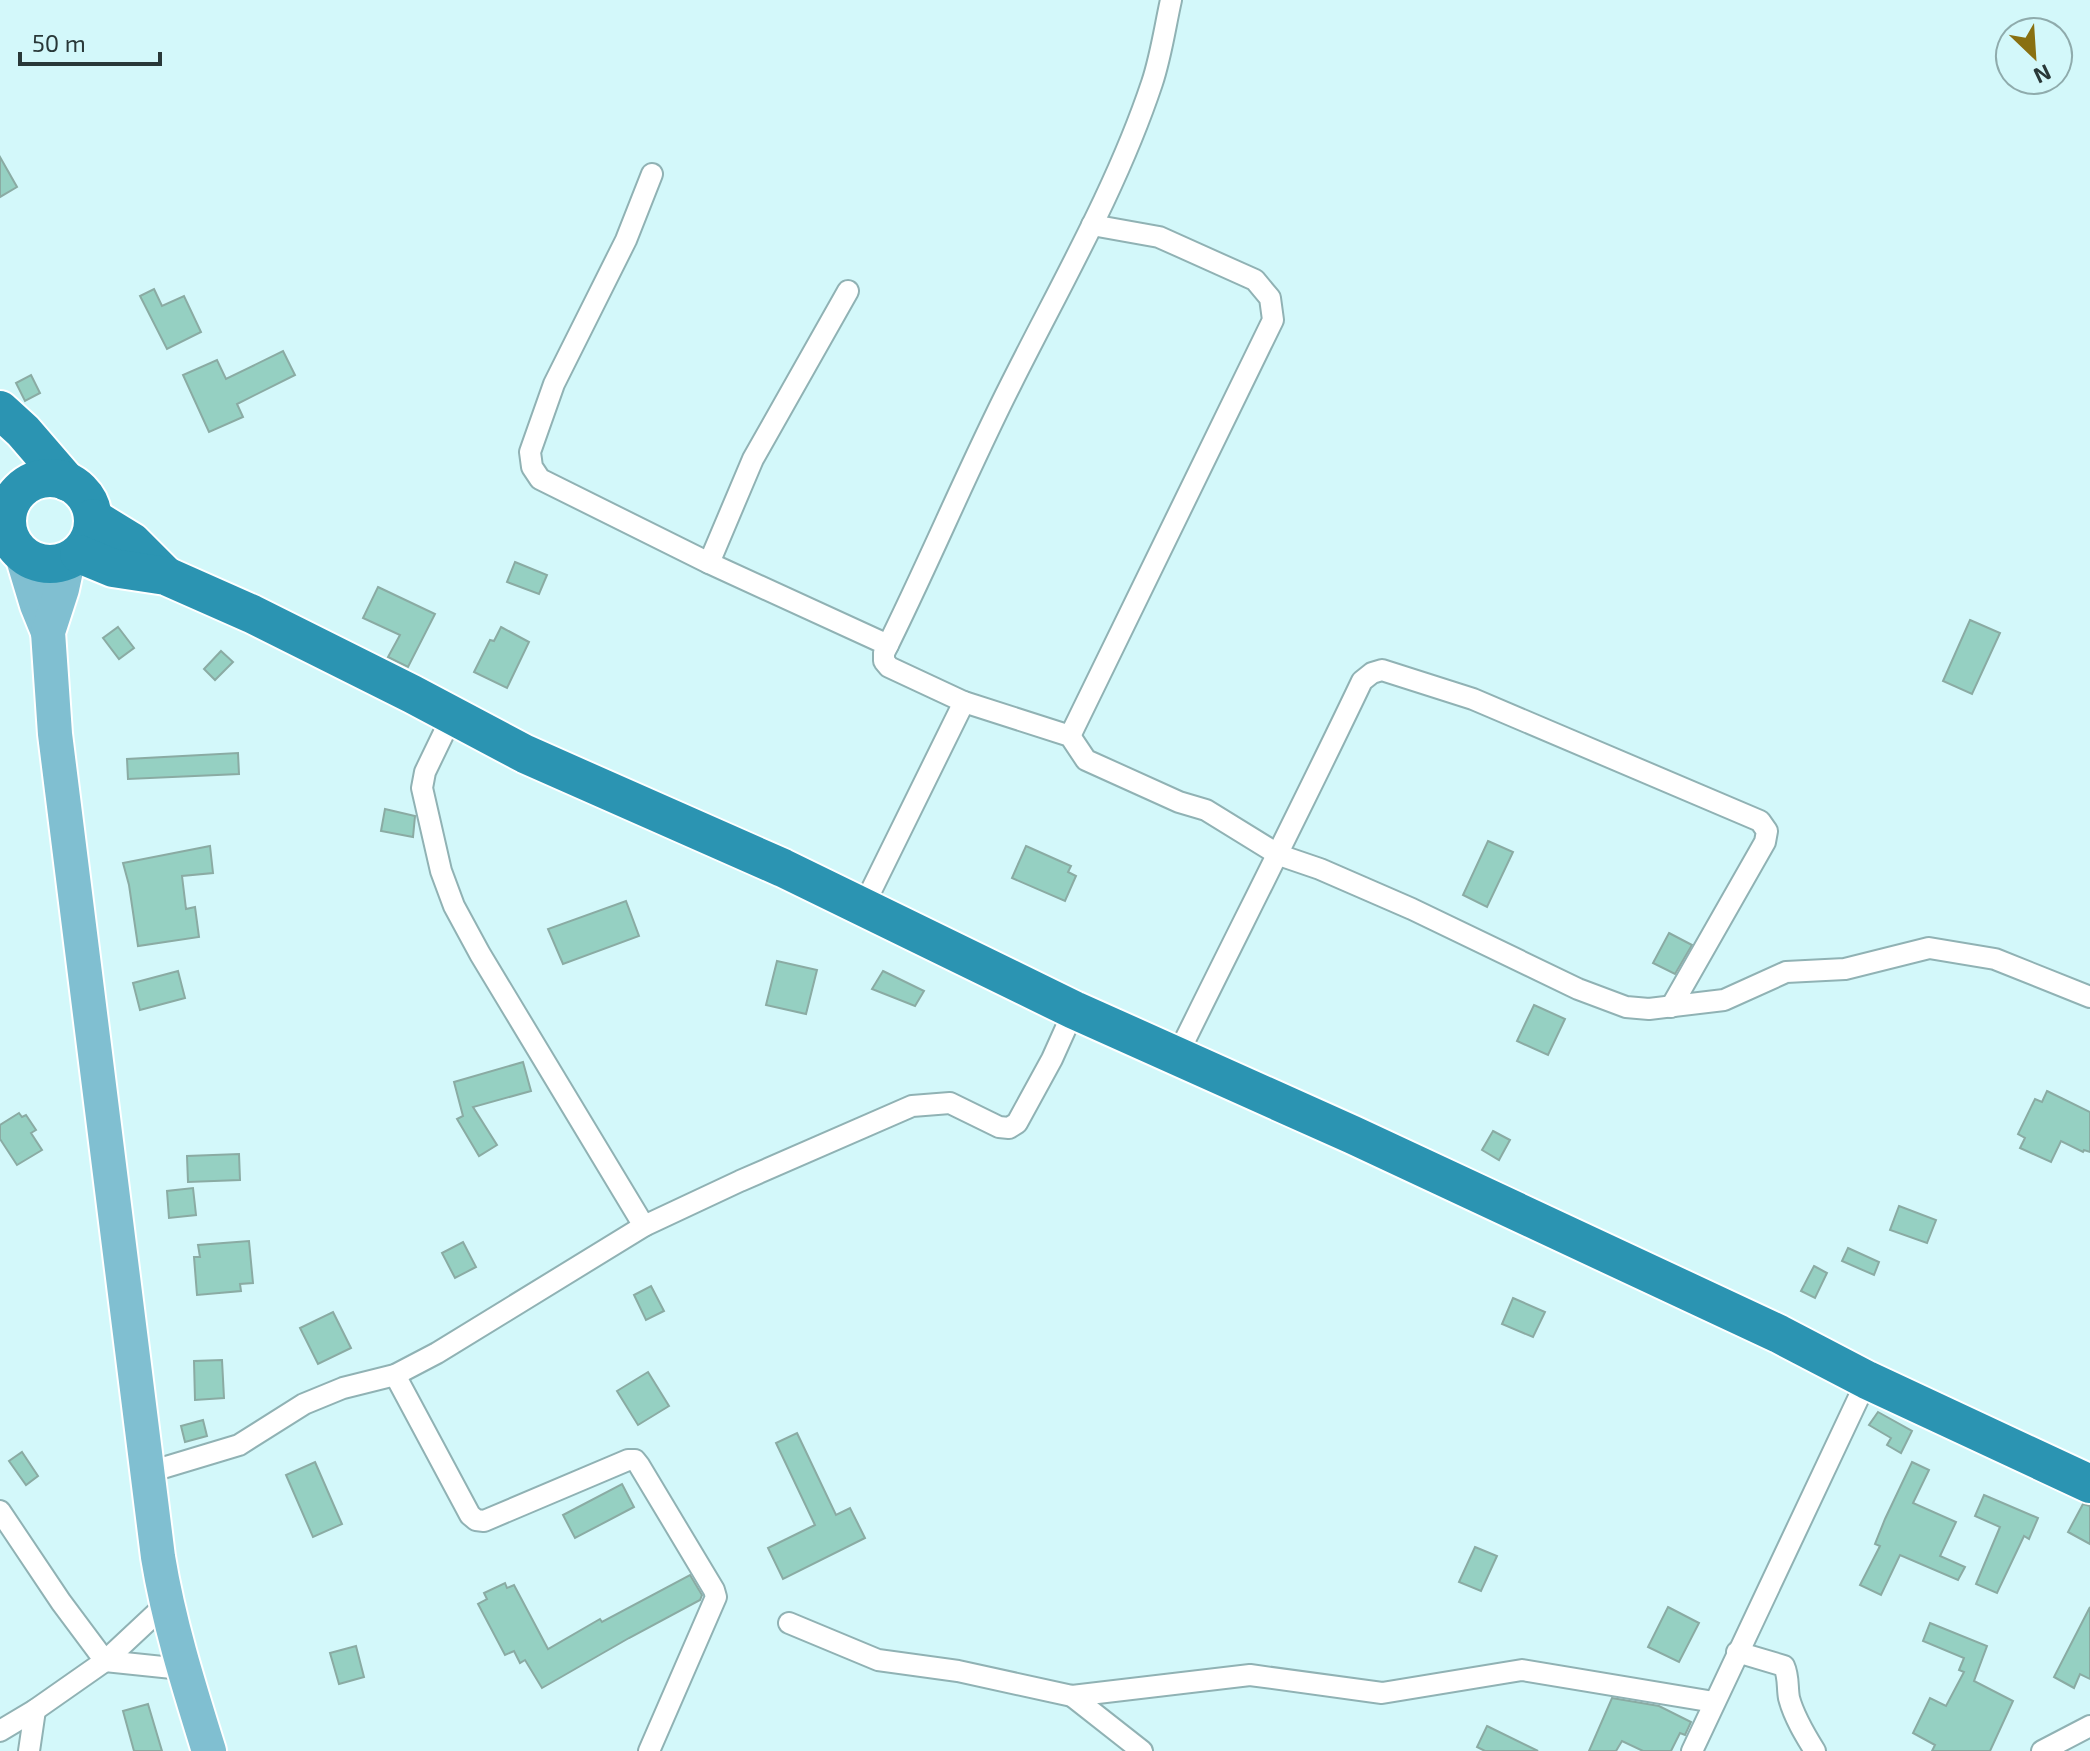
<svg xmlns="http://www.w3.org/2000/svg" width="2090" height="1751" viewBox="0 0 2090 1751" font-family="'Exo 2',sans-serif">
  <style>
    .building { fill: #95d0c2; stroke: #8aaba3; stroke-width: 2 }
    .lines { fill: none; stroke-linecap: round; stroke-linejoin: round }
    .street-casing { stroke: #90b2b4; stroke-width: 24 }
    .secondary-casing { stroke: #90b2b4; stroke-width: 34 }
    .primary-casing { stroke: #fff; stroke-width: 38 }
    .highway-casing { stroke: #fff; stroke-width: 42 }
    .street { stroke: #fff; stroke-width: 20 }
    .secondary { stroke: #bfdfe8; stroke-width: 30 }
    .primary { stroke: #80bfd1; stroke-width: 34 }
    .highway { stroke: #2b94b2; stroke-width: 38 }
  </style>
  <rect width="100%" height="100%" fill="#d3f8fa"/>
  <g class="building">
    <polygon points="0,157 17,187 0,197"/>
    <polygon points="154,289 162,306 184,296 201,332 167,349 140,296"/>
    <polygon points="283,351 295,375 237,404 243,417 209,432 183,375 217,360 226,379"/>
    <polygon points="31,375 40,393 25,401 16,383"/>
    <polygon points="515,562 547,575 539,594 507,582"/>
    <polygon points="378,587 435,614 408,667 388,657 400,635 363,618"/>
    <polygon points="1970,620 2000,633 1972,694 1943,681"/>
    <polygon points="118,627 134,648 119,659 103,638"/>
    <polygon points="501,627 529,642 507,688 474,672 490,640 494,641"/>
    <polygon points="221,651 233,662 215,680 204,669"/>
    <polygon points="238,753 239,774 128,779 127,759"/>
    <polygon points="385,809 415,816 413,837 381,831"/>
    <polygon points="1488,841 1513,852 1487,907 1463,895"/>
    <polygon points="210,846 213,873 182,876 186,909 195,907 199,937 138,946 129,885 123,863"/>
    <polygon points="1026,846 1071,866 1068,872 1076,876 1065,901 1012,878"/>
    <polygon points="626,901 639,936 563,964 548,929"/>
    <polygon points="1669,933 1692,945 1675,974 1653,963"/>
    <polygon points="777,961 817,970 806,1014 766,1005"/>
    <polygon points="178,971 185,998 140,1010 133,983"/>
    <polygon points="883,971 924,991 915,1006 872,989"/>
    <polygon points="1534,1005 1565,1019 1548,1055 1517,1041"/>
    <polygon points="523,1062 531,1091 473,1107 497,1145 479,1156 457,1119 463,1116 454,1082"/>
    <polygon points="2047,1091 2090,1112 2090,1152 2084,1150 2083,1152 2061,1141 2051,1162 2020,1148 2025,1138 2018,1134 2035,1099 2042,1102"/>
    <polygon points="19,1113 22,1117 26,1115 36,1130 31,1133 42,1150 17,1165 0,1139 0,1125"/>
    <polygon points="1493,1131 1510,1140 1499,1160 1482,1150"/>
    <polygon points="239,1154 240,1180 188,1182 187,1156"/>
    <polygon points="193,1188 196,1215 169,1218 167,1191"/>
    <polygon points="1899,1206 1936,1220 1927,1243 1890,1230"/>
    <polygon points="249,1241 253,1283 240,1284 241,1291 197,1295 194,1257 200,1257 198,1245"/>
    <polygon points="463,1242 476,1267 455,1278 442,1253"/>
    <polygon points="1848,1248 1879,1262 1874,1275 1842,1261"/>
    <polygon points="1814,1266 1827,1273 1815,1298 1801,1291"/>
    <polygon points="651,1286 664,1311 646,1320 634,1295"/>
    <polygon points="1513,1298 1545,1312 1533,1337 1502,1324"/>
    <polygon points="333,1312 351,1348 318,1364 300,1328"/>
    <polygon points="222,1360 224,1398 195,1400 194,1361"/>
    <polygon points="648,1372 669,1406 638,1425 617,1391"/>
    <polygon points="1878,1412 1912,1431 1901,1453 1887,1445 1891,1438 1869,1425"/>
    <polygon points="203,1420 207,1436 185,1442 181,1426"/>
    <polygon points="797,1433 836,1515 850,1508 865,1538 783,1579 768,1548 815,1525 776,1443"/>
    <polygon points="22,1452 38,1476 26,1485 9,1461"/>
    <polygon points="315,1462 342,1524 313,1537 286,1475"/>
    <polygon points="1912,1462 1929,1470 1913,1503 1956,1522 1940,1556 1965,1567 1958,1580 1900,1555 1881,1595 1860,1585 1880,1546 1875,1544 1885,1519"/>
    <polygon points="622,1484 634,1507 575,1538 563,1515"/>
    <polygon points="1984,1495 2038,1518 2029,1539 2024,1536 1997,1593 1976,1584 2000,1527 1975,1516"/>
    <polygon points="2083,1504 2090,1506 2090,1544 2068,1532"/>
    <polygon points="1475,1547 1497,1556 1481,1591 1459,1582"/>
    <polygon points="690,1575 702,1595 700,1600 629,1638 542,1688 525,1660 520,1663 514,1651 505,1655 478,1604 487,1599 484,1593 505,1583 507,1588 514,1585 548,1649 600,1619 602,1622"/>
    <polygon points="1668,1607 1699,1623 1679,1662 1648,1647"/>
    <polygon points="2090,1607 2090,1679 2080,1674 2074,1688 2054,1677"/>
    <polygon points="1930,1623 1987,1646 1974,1681 2013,1701 1990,1751 1932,1751 1935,1745 1913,1733 1930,1698 1946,1706 1964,1672 1959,1670 1964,1658 1923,1641"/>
    <polygon points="356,1646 364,1677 339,1684 330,1653"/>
    <polygon points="1612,1698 1659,1706 1691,1722 1685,1735 1680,1733 1671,1751 1643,1751 1622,1741 1616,1751 1589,1751"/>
    <polygon points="148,1704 162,1751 134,1751 123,1711"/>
    <polygon points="1487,1726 1538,1751 1485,1751 1477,1747"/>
  </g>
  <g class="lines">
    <g class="street-casing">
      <g id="street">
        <polyline points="652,174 626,240 554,384 530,452 532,467 540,479 709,563 888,645"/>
        <polyline points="709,563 753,459 848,291"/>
        <polyline points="964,702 1070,736 1086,760 1179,802 1206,810 1279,855 1320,869 1412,909 1578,989 1626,1007 1649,1009 1724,1000 1786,972 1845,969 1929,948 1995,959 2090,997"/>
        <polyline points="452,716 425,772 422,788 441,871 454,906 480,954 644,1226"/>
        <polyline points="1070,736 1273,320 1270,298 1255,280 1159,237 1092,225"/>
        <path d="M863,907L964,702L889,667L884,661V653C928,565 966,473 1011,384C1060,286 1117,188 1152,83C1161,56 1165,27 1171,0"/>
        <path d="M1178,1054C1239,930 1302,807 1362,681L1372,673L1382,670L1473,699L1760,821L1767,831L1765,842L1671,1007"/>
        <polyline points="395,1375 470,1515 476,1520 484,1521 628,1460 635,1460 639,1465 714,1590 716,1597 649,1751"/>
        <polyline points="146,1473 239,1445 304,1404 343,1388 395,1375 437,1353 644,1226 740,1181 912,1106 950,1103 999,1127 1009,1128 1017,1123 1052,1059 1074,1010"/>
        <polyline points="0,1511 61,1602 105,1661 182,1669"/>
        <polyline points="789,1623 878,1660 958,1671 1072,1696 1250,1675 1382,1693 1522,1670 1714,1702"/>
        <path d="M1737,1652L1784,1666C1789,1677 1787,1687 1789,1698C1794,1717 1805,1735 1815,1751"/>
        <polyline points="1072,1696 1142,1751"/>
        <polyline points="0,1731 35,1710 105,1661 166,1604"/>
        <polyline points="29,1751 35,1710"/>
        <polyline points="1692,1751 1867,1380"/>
        <polyline points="2042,1751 2090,1726"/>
      </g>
    </g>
    <g class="secondary-casing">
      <polyline id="secondary" points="0,508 9,509"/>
    </g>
    <g class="primary-casing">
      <g id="primary">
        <polyline points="21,552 37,605 48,632"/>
        <path d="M68,561L62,589L48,632L55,734L158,1557C169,1624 189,1687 209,1751"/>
      </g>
    </g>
    <g class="highway-casing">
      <g id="highway">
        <polyline points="0,410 23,431 67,482"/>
        <circle cx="50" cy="521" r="43"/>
        <polyline points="93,518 132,542 166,576"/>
        <polyline points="79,554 113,568 166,576 252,614 412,694 525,754 783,868 1074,1010 1353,1135 1779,1334 1867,1380 2090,1484"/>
      </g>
    </g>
    <use href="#street" class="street"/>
    <use href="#secondary" class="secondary"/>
    <use href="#primary" class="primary"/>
    <use href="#highway" class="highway"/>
  </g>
  <g transform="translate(2034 56) rotate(155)"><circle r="38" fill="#d3f8fa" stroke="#8fabac" stroke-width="2"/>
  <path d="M0-6L14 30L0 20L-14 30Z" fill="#897011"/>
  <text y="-12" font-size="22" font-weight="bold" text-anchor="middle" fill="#293838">N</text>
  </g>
  <path d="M20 52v12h140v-12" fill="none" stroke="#293838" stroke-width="4"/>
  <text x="32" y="52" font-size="24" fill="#293838" stroke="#d3f8fa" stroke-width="6" paint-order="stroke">50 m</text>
</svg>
